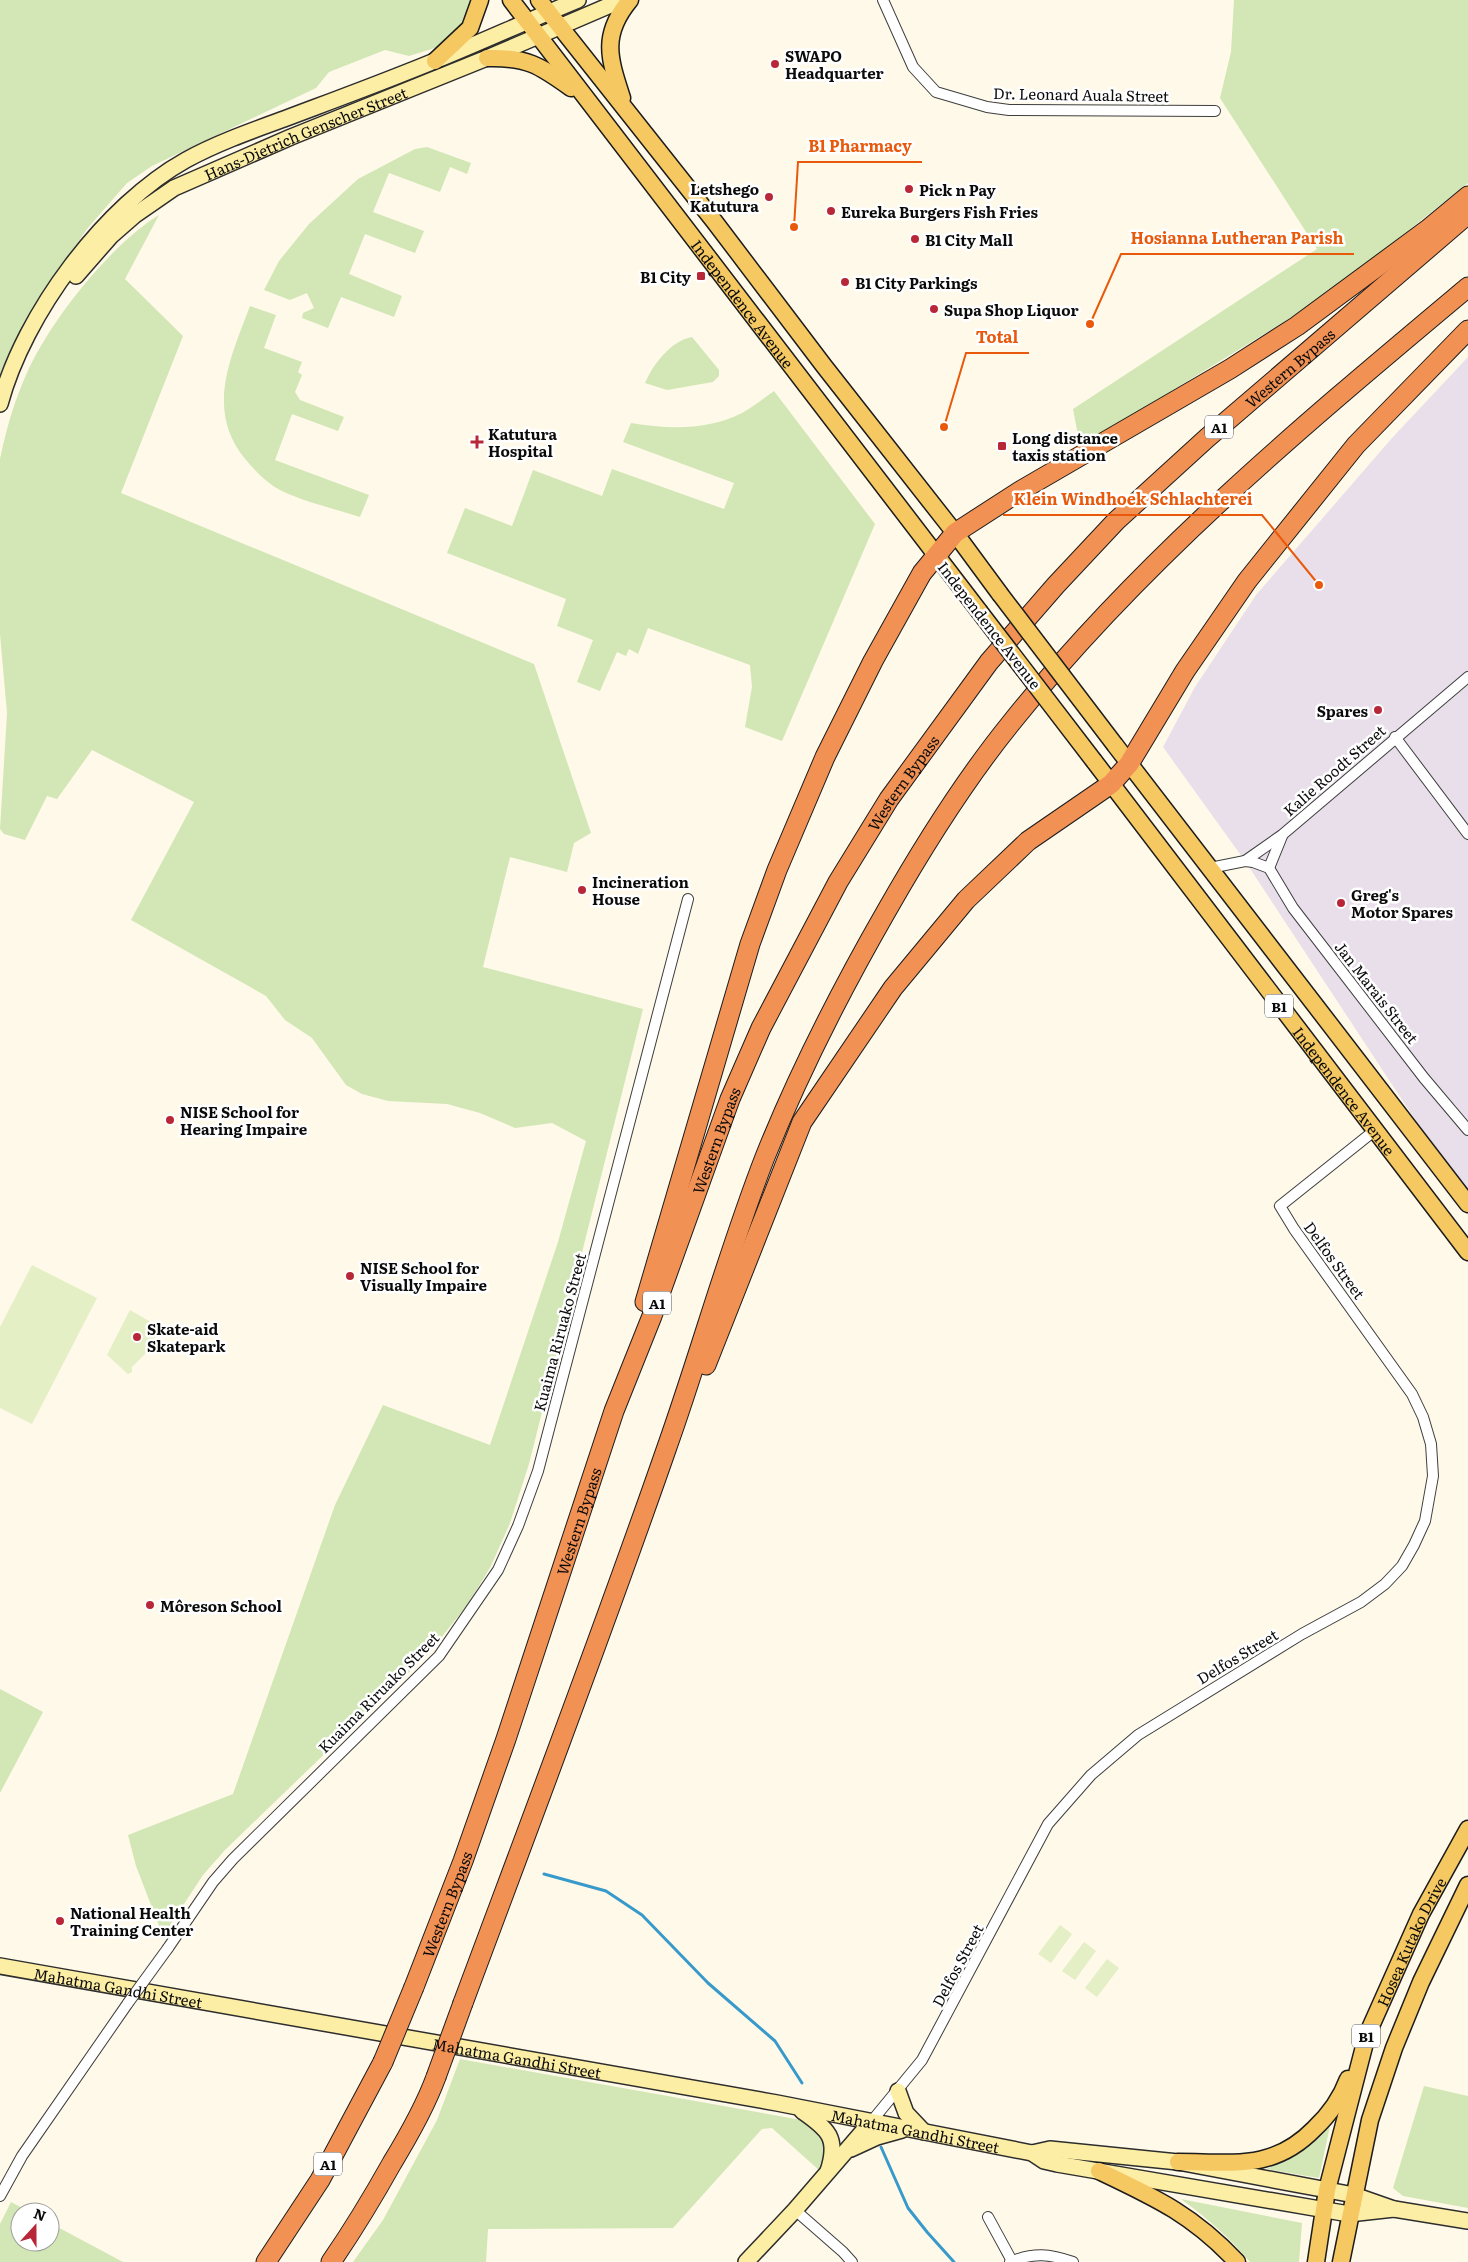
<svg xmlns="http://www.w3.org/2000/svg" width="1468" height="2262" viewBox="0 0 1468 2262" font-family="Literata,serif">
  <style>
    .industrial { fill: #e8dfea }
    .green { fill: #d2e7b5 }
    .pitch { fill: #e4efc6 }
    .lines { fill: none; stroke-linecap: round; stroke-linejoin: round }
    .stream { stroke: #389aca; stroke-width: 3 }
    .street-casing { stroke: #3e3e3e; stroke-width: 12 }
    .secondary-casing { stroke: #2d2d2d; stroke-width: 18 }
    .primary-casing { stroke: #1c1c1c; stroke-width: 19 }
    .highway-casing { stroke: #1c1c1c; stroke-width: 21 }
    .street { stroke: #fff; stroke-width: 10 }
    .secondary { stroke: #fdeea5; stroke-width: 15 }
    .primary { stroke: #f6c862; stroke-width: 16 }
    .highway { stroke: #f29154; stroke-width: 19 }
    .street-bridge-casing { stroke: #3e3e3e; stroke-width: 12; stroke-linecap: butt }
    .primary-bridge-casing { stroke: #1c1c1c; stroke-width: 19; stroke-linecap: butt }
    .highway-bridge-casing { stroke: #1c1c1c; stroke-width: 21; stroke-linecap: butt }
    .street-bridge { stroke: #fff; stroke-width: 10 }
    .primary-bridge { stroke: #f6c862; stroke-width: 16 }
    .highway-bridge { stroke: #f29154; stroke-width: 19 }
    .poi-dot { fill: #b72738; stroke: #fff; stroke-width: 2 }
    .labels { text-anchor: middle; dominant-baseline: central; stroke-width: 5; stroke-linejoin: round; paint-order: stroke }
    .shield { fill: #fff; stroke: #545454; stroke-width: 1 }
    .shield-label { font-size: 14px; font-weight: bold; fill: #0b0b0b }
    .poi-label { font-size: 15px; font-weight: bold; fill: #0b0b0b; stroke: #fff; text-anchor: start }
    .street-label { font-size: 15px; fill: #0b0b0b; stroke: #fff }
    .leader { fill: none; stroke: #e8590c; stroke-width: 2 }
    .callout-dot { fill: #e8590c; stroke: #fff; stroke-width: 2 }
    .callout-label { font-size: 16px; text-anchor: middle; font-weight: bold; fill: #e8590c; stroke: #fff; stroke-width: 5; stroke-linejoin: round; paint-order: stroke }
  </style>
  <rect width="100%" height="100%" fill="#fff9e9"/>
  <polygon class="industrial" points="1468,357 1468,1200 1245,861 1163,747 1195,687 1256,595 1392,438"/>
  <g class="green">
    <polygon points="0,0 472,0 463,25 451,36 435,48 409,56 385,50 329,72 316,88 152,166 127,183 87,229 53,279 18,337 0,379"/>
    <polygon points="1234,0 1468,0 1468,183 1351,276 1284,322 1093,439 1078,435 1073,409 1317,249 1220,98 1231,52"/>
    <polygon points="427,147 471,163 467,174 450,167 440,192 389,173 373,212 424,231 415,253 365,234 349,274 402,296 394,317 341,297 328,328 302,318 303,313 314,308 307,293 290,300 264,290 279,261 309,224 358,179 415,149"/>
    <path d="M159,215L125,279L183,336L121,493L534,664L591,833L574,843L567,872L510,857L483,967L643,1009L529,1464L510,1523L491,1566L468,1604L428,1654L225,1850L203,1875L163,1936L136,1866L128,1835L233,1794L335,1505L383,1405L490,1445L558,1242L586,1141L552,1123L515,1128L480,1113L447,1104L388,1101L362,1094L346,1085L312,1038L285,1020L266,996L131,920L194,802L92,750L57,799L47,796L25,840L4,834L0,829L7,713L0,634V459C6,430 14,402 26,375C49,322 110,245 159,215Z"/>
    <path d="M250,306L276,315L264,348L302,362L298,372L302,375L295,392L300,400L344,417L338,431L292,414L275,460L369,495L360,517C336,509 308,503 284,492C270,486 256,472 246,460C205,411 230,359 250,306Z"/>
    <path d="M692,337L719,370V376L713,382L667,390L645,383C653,364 671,341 692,337Z"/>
    <path d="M774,391L875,524L782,741L745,727L752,687L750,665L648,628L638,654L629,649L626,656L617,652L600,691L577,682L593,640L557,626L566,599L447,553L465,508L512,526L533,470L602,496L612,469L724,509L734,483L623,442L631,423C668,429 706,431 742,413C753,407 764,398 774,391Z"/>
    <polygon points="0,1689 43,1712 0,1793"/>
    <polygon points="460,2059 807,2121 828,2143 820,2171 772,2128 762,2129 673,2228 488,2229 486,2262 353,2262 383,2220 437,2120"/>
    <polygon points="1424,2086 1468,2096 1468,2208 1403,2196 1393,2188"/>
    <path d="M1330,2126L1319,2178L1266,2169C1296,2156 1308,2151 1330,2126Z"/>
    <path d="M1181,2199L1302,2223L1299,2262H1250C1229,2237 1207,2218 1181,2199Z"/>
    <polygon points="11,2202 30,2212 20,2212 20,2242 50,2242 50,2223 123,2262 0,2262 0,2224"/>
  </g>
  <g class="pitch">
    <polygon points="32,1265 97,1298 32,1424 0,1408 0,1327"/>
    <polygon points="130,1310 163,1329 154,1345 132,1367 132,1372 128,1374 107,1355"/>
    <polygon points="1060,1925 1072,1934 1051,1963 1038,1954"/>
    <polygon points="1084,1942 1096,1951 1075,1980 1062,1971"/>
    <polygon points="1107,1959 1119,1968 1097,1997 1085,1988"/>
  </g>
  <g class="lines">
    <g class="stream">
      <polyline points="544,1874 606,1891 642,1915 708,1983 775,2041 802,2083"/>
      <polyline points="881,2147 908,2208 927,2232 954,2262"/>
    </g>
    <g class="street-casing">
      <g id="street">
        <polyline points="883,0 913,67 936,92 987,107 1009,110 1215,111"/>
        <polyline points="1395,737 1468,834"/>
        <polyline points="1245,861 1253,862 1269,868 1293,908 1424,1078 1468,1130"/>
        <polyline points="1210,868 1245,861 1282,835 1468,677"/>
        <polyline points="1269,868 1282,836"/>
        <polyline points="168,1948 213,1882 233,1859 439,1656 498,1570 518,1526 538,1471 688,899"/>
        <polyline points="871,2122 922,2060 1048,1824 1091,1775 1138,1735 1302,1634 1361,1602 1385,1584 1402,1566 1414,1545 1425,1521 1433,1476 1431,1444 1423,1417 1412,1394 1294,1229 1280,1206 1374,1131"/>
        <polyline points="0,2196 22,2156 128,2003"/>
        <polyline points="795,2210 843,2252 852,2262"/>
        <polyline points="988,2217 1012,2261"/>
        <path d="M1010,2262C1034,2252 1050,2254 1073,2262"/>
      </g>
    </g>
    <g class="secondary-casing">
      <g id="secondary">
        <path id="s1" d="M76,276L111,236L135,215L174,188L291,137L487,58L622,0"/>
        <path d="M0,404C24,314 105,205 186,160C217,143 251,131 284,119C321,105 359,91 397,76C458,53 517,25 578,0"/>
        <path id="s2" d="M0,1966L777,2103L1032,2153L1044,2161L1057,2164L1349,2214L1394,2209"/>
        <polyline points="898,2091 906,2113 924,2132"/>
        <path d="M802,2111C828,2129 839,2138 828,2171"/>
        <polyline points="851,2149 877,2137 902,2130"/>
        <polyline points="1032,2153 1050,2149 1178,2162 1354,2195 1394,2209 1468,2221"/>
        <polyline points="746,2262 795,2210 871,2122"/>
      </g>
    </g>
    <g class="primary-casing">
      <g id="primary">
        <path id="s3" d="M511,0L979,611"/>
        <polyline points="539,0 714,221 824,366 955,533 1000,594"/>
        <path d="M487,58C527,57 539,65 571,88"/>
        <polyline points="435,61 470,28 480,0"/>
        <path d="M622,98C609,58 601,35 630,0"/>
        <polyline points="1115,745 1468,1204"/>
        <path id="s4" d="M1094,761L1468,1252"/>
        <path d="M1178,2162C1232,2162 1273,2171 1314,2129C1329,2115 1341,2098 1348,2079"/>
        <path d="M1099,2171C1156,2198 1193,2215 1237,2262"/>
        <path id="s5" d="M1316,2262L1327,2190L1367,2035L1421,1914L1468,1829"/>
        <polyline points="1341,2262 1370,2120 1394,2048 1421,1982 1468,1885"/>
      </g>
    </g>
    <g class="highway-casing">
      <g id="highway">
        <polyline points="645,1302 750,944 777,870 825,757 873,661 922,573 955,533 1020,491 1230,369 1297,326 1427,230 1468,196"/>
        <polyline points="706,1365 802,1122 893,988 966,900 1028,841 1111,784 1129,764 1185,671 1247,581 1356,445 1468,330"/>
        <path id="s6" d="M414,1987L463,1861L506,1739L614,1411L652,1316L730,1099L761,1028L838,882L889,799L989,662L1056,585L1116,521L1207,438L1468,214"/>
        <path d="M463,2003C532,1818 602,1634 667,1447C701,1351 728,1252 765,1157C799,1072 841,990 887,910C924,845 964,781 1011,723C1143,558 1307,422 1468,287"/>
        <polyline points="266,2262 320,2180 383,2062"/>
        <path d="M331,2262C353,2230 373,2197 392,2163C409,2135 425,2107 436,2077"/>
      </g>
    </g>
    <use href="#street" class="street"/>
    <use href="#secondary" class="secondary"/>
    <use href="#primary" class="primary"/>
    <use href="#highway" class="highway"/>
    <g class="street-bridge-casing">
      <polyline id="street-bridge" points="128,2003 168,1948"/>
    </g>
    <g class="primary-bridge-casing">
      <g id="primary-bridge">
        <polyline points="1000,594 1115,745"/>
        <polyline points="979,611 1094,761"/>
      </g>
    </g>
    <g class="highway-bridge-casing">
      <g id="highway-bridge">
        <polyline points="383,2062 414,1987"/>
        <polyline points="436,2077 463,2003"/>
      </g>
    </g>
    <use href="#street-bridge" class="street-bridge"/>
    <use href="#primary-bridge" class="primary-bridge"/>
    <use href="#highway-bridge" class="highway-bridge"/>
  </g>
  <g class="poi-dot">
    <circle cx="775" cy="64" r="5"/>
    <circle cx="909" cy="189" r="5"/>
    <circle cx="769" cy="197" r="5"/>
    <circle cx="831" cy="211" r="5"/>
    <circle cx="915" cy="239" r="5"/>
    <rect x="696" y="271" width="10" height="10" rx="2.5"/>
    <circle cx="845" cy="282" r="5"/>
    <circle cx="934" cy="309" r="5"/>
    <path d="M474.5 434.5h5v5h5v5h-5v5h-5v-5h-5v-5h5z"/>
    <rect x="997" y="441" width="10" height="10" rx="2.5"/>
    <circle cx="1378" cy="710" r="5"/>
    <circle cx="582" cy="890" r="5"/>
    <circle cx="1341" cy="903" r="5"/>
    <circle cx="170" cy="1120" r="5"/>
    <circle cx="350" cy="1276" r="5"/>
    <circle cx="137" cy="1337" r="5"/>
    <circle cx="150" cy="1605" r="5"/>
    <circle cx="60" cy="1921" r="5"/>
  </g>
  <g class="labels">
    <g class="shield">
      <rect x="1205" y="415.5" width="28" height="23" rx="4"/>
      <rect x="1265" y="994.5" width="28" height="23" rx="4"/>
      <rect x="643" y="1291.5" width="28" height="23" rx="4"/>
      <rect x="1352" y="2024.5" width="28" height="23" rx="4"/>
      <rect x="314" y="2152.5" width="28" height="23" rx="4"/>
    </g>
    <g class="shield-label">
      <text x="1219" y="427">A1</text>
      <text x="1279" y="1006">B1</text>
      <text x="657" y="1303">A1</text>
      <text x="1366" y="2036">B1</text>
      <text x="328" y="2164">A1</text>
    </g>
    <g class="poi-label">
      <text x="785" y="55">SWAPO<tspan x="785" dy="17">Headquarter</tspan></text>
      <text x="759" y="188" text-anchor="end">Letshego<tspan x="759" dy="17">Katutura</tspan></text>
      <text x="919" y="189">Pick n Pay</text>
      <text x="841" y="211">Eureka Burgers Fish Fries</text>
      <text x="925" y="239">B1 City Mall</text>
      <text x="691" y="276" text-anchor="end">B1 City</text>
      <text x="855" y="282">B1 City Parkings</text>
      <text x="944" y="309">Supa Shop Liquor</text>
      <text x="488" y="433">Katutura<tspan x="488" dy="17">Hospital</tspan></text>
      <text x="1012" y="437">Long distance<tspan x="1012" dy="17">taxis station</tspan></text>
      <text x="1368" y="710" text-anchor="end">Spares</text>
      <text x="592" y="881">Incineration<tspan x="592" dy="17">House</tspan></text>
      <text x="1351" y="894">Greg's<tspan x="1351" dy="17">Motor Spares</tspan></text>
      <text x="180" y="1111">NISE School for<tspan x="180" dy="17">Hearing Impaire</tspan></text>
      <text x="360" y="1267">NISE School for<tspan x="360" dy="17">Visually Impaire</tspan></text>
      <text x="147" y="1328">Skate-aid<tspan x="147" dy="17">Skatepark</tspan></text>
      <text x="160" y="1605">Môreson School</text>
      <text x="70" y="1912">National Health<tspan x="70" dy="17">Training Center</tspan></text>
    </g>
    <g class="street-label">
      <text transform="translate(1081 94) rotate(1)">Dr. Leonard Auala Street</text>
      <text stroke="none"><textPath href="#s1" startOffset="275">Hans-Dietrich Genscher Street</textPath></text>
      <text stroke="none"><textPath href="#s3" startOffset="382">Independence Avenue</textPath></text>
      <text stroke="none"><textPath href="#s6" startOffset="1874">Western Bypass</textPath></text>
      <text transform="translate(990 625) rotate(52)">Independence Avenue</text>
      <text transform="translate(1334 770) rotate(-41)">Kalie Roodt Street</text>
      <text stroke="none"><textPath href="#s6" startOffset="1304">Western Bypass</textPath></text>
      <text transform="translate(1377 992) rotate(52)">Jan Marais Street</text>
      <text stroke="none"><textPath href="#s4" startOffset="414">Independence Avenue</textPath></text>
      <text stroke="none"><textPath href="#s6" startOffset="899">Western Bypass</textPath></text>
      <text transform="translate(1335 1260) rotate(54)">Delfos Street</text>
      <text transform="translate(559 1332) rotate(-75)">Kuaima Riruako Street</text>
      <text stroke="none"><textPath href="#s6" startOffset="494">Western Bypass</textPath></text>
      <text transform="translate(1237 1656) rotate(-31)">Delfos Street</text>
      <text transform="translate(378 1692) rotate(-45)">Kuaima Riruako Street</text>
      <text stroke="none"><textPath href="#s6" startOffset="89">Western Bypass</textPath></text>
      <text stroke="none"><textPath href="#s5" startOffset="336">Hosea Kutako Drive</textPath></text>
      <text transform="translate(957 1965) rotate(-62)">Delfos Street</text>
      <text stroke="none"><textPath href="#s2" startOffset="120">Mahatma Gandhi Street</textPath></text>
      <text stroke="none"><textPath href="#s2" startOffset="525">Mahatma Gandhi Street</textPath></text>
      <text stroke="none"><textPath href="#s2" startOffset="930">Mahatma Gandhi Street</textPath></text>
    </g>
  </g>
  <path class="leader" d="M794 227L798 162H922M1090 324L1121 254H1354M944 427L966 353H1029M1319 585L1262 515H1003"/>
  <g class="callout-dot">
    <circle cx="794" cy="227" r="5"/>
    <circle cx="1090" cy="324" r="5"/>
    <circle cx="944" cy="427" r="5"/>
    <circle cx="1319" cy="585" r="5"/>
  </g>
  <g class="callout-label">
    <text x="860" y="152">B1 Pharmacy</text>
    <text x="1237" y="244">Hosianna Lutheran Parish</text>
    <text x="997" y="343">Total</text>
    <text x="1133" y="505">Klein Windhoek Schlachterei</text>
  </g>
  <g transform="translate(35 2227) rotate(21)"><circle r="24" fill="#ffffff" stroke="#9d9d9d"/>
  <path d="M0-4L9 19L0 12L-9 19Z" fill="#b72738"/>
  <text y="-8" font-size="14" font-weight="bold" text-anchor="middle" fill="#0b0b0b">N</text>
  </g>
</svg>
